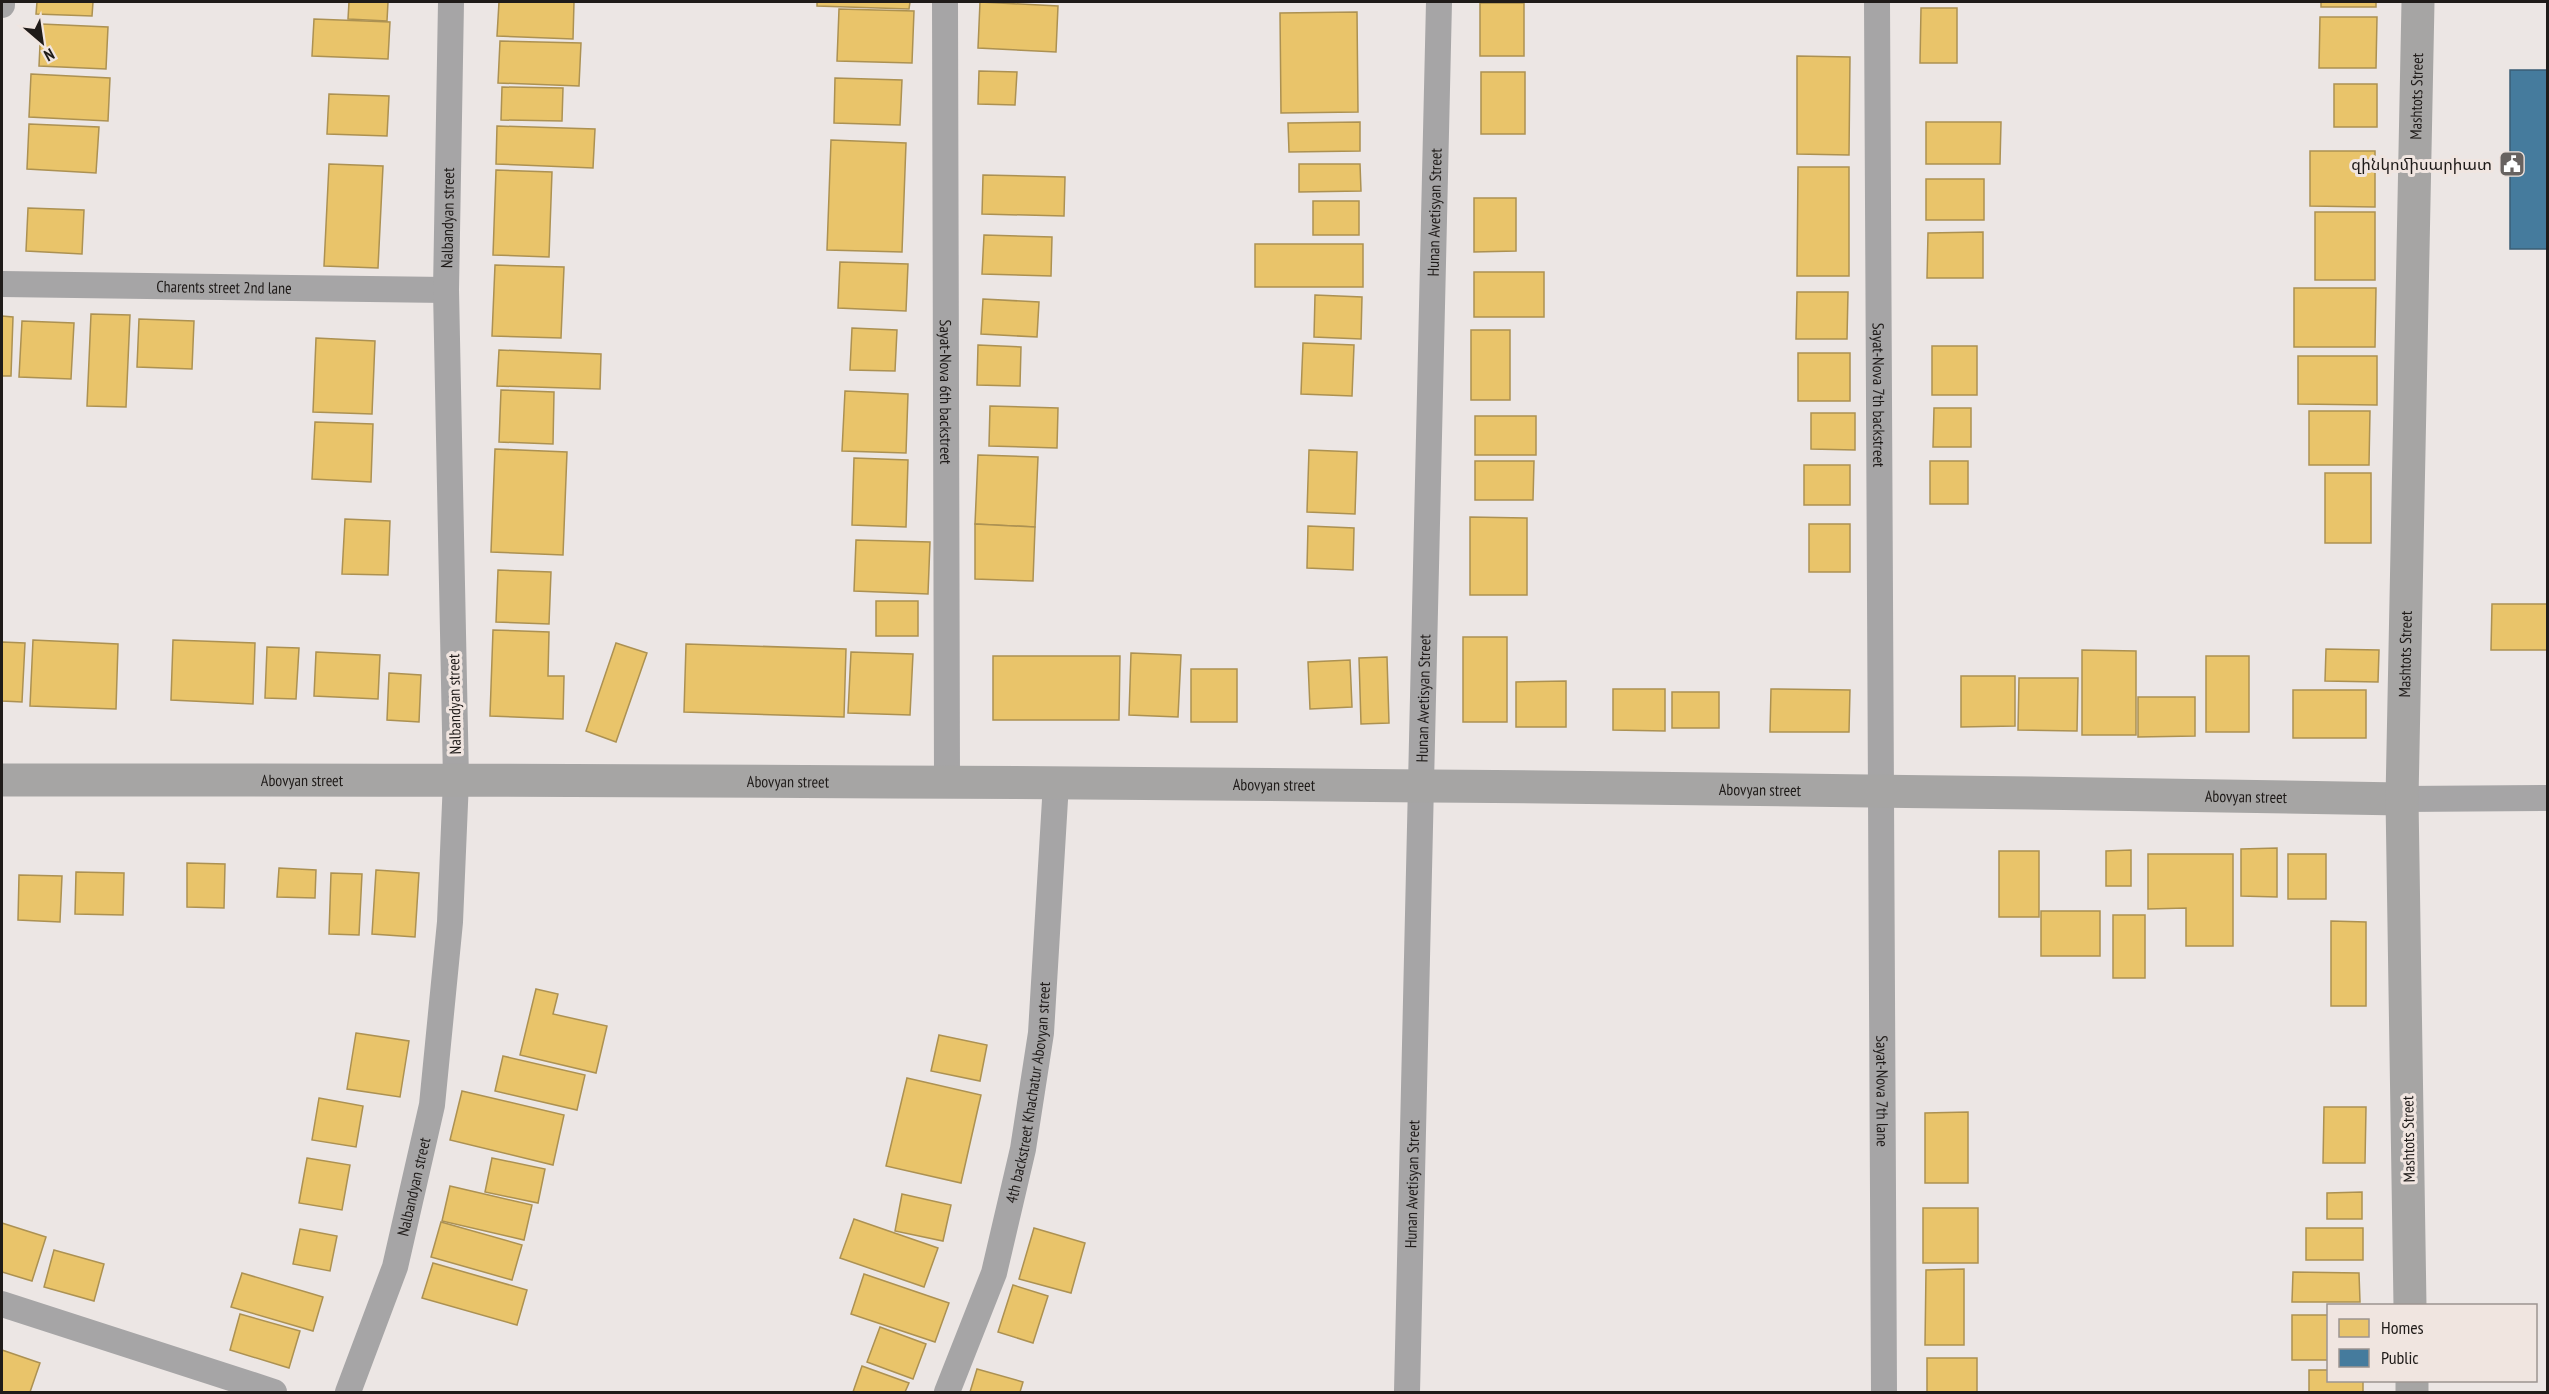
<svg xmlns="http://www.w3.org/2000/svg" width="2549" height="1394" viewBox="0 0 2549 1394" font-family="'PT Sans Narrow','Noto Sans Armenian',sans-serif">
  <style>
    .homes { fill: #e9c46a; stroke: #ac9152; stroke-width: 1.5 }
    .public { fill: #457b9d; stroke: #3a5e75; stroke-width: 1.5 }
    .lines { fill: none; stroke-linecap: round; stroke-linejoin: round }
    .street { stroke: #a6a5a6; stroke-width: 26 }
    .secondary { stroke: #a6a5a4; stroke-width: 33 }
    .labels { text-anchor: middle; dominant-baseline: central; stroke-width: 6; stroke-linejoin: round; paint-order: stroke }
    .street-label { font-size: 16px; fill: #1f1b19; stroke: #f0e5e0 }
    .poi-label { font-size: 16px; fill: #1f1b19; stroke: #f0e5e0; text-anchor: end }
  </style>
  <rect width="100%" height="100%" fill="#ece6e4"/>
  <g class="homes">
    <polygon points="37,2 93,2 92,16 36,14"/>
    <polygon points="349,2 388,2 387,21 348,19"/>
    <polygon points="499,2 574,2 573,39 497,36"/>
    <polygon points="817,2 910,2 909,9 817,6"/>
    <polygon points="980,2 1058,6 1056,52 978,48"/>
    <rect x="2321" y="2" width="55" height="5"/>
    <rect x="1480" y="3" width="44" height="53"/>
    <polygon points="1921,8 1957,8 1957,63 1920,63"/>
    <polygon points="839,9 914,11 912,63 837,61"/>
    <polygon points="1357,12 1358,112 1281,113 1280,13"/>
    <polygon points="2320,17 2377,17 2376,68 2319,68"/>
    <polygon points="314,19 390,22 388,59 312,56"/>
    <polygon points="41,24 108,27 106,69 39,66"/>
    <polygon points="500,41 581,43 579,86 498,83"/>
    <polygon points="1797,56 1850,57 1849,155 1797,154"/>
    <polygon points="979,71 1017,72 1015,105 978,104"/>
    <rect x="1481" y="72" width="44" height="62"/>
    <polygon points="31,74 110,78 108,121 29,117"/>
    <polygon points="835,78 902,80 900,125 834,123"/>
    <rect x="2334" y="84" width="43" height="43"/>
    <polygon points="502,87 563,88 562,121 501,120"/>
    <polygon points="329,94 389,96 387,136 327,134"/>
    <polygon points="1360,122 1360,151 1289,152 1288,123"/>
    <polygon points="1926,122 2001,122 2000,164 1926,164"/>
    <polygon points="29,124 99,127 96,173 27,169"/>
    <polygon points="497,126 595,129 593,168 496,164"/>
    <polygon points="831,140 906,143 902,252 827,250"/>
    <polygon points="2310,151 2375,151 2375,207 2310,206"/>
    <polygon points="329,164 383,166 378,268 324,266"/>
    <polygon points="1299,164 1360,164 1361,191 1299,192"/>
    <polygon points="1798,167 1849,167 1849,276 1797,276"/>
    <polygon points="496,170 552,172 549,257 493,255"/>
    <polygon points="983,175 1065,177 1064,216 982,214"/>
    <rect x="1926" y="179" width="58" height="41"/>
    <polygon points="1474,198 1516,198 1516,251 1474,252"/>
    <rect x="1313" y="201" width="46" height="34"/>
    <polygon points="28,208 84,210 82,254 26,251"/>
    <rect x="2315" y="212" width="60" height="68"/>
    <polygon points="1983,232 1983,278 1927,278 1928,233"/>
    <polygon points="984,235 1052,237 1051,276 982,274"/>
    <rect x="1255" y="244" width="108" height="43"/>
    <polygon points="840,262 908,264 906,311 838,308"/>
    <polygon points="495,265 564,267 561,338 492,336"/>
    <rect x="1474" y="272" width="70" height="45"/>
    <polygon points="2294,288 2376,288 2375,347 2294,347"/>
    <polygon points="1797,292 1848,292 1847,339 1796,339"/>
    <polygon points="1315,295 1362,297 1361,339 1314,337"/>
    <polygon points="983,299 1039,302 1037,337 981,334"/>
    <polygon points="91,314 130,315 126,407 87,406"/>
    <polygon points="2,316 13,317 11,376 2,376"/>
    <polygon points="139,319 194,321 192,369 137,367"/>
    <polygon points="22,321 74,323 71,379 19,377"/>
    <polygon points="852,328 897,330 895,371 850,370"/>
    <rect x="1471" y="330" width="39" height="70"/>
    <polygon points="316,338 375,341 372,414 313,412"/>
    <polygon points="1303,343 1354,345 1352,396 1301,394"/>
    <polygon points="978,345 1021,347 1020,386 977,385"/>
    <rect x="1932" y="346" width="45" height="49"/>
    <polygon points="499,350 601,354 600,389 497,386"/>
    <rect x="1798" y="353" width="52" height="48"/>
    <polygon points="2298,356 2377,356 2377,405 2298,404"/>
    <polygon points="501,390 554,392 553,444 499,442"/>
    <polygon points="845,391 908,394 906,453 842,451"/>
    <polygon points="990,406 1058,408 1057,448 989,446"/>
    <polygon points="1934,408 1971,408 1971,447 1933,447"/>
    <polygon points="2309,411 2370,411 2369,465 2309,465"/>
    <polygon points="1811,413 1855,413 1855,450 1811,449"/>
    <rect x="1475" y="416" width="61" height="39"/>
    <polygon points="315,422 373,424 371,482 312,479"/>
    <polygon points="495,449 567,452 563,555 491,552"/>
    <polygon points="1309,450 1357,452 1355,514 1307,512"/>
    <polygon points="978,455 1038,457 1035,527 975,524"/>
    <polygon points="854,458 908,460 906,527 852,525"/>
    <polygon points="1475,461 1534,461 1533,500 1475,500"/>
    <rect x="1930" y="461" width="38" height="43"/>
    <rect x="1804" y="465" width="46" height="40"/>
    <rect x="2325" y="473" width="46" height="70"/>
    <polygon points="1470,517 1527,518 1527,595 1470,595"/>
    <polygon points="345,519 390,521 388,575 342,574"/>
    <polygon points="975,524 1035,527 1033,581 975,579"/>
    <rect x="1809" y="524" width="41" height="48"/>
    <polygon points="1308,526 1354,528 1353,570 1307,568"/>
    <polygon points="856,540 930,542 928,594 854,591"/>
    <polygon points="498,570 551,572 549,624 496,622"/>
    <rect x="876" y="601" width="42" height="35"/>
    <polygon points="2492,604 2548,604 2548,650 2491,650"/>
    <polygon points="493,630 549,632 548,676 564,676 563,719 490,716"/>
    <rect x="1463" y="637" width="44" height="85"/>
    <polygon points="33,640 118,644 116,709 30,706"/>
    <polygon points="173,640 255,643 253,704 171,700"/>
    <polygon points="2,642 25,643 22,702 2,701"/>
    <polygon points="616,643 647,653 616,742 586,731"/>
    <polygon points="686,644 846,649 844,717 684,712"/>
    <polygon points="267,647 299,648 296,699 265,698"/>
    <polygon points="2326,649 2379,650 2378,682 2325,681"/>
    <polygon points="2082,650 2136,651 2136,735 2082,735"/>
    <polygon points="316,652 380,655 378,699 314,696"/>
    <polygon points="851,652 913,654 910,715 848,713"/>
    <polygon points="1131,653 1181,655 1178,717 1129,715"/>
    <polygon points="993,656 1120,656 1119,720 993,720"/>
    <rect x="2206" y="656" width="43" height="76"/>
    <polygon points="1387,657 1389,723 1361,724 1359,658"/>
    <polygon points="1350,660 1352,707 1310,709 1308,662"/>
    <rect x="1191" y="669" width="46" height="53"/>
    <polygon points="389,673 421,675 419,722 387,720"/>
    <polygon points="1961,676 2015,676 2015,726 1961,727"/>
    <polygon points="2019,678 2078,678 2077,731 2018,730"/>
    <polygon points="1566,681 1566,727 1516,727 1516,682"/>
    <polygon points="1613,689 1665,689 1665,731 1613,730"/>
    <polygon points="1771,689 1850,690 1849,732 1770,732"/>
    <rect x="2293" y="690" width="73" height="48"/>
    <rect x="1672" y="692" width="47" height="36"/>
    <polygon points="2138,697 2195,697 2195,736 2138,737"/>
    <polygon points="2277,848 2277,897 2241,896 2241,849"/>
    <polygon points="2131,850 2131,886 2106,886 2106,851"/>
    <rect x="1999" y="851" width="40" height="66"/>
    <polygon points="2148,854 2233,854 2233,946 2186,946 2186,908 2148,909"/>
    <rect x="2288" y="854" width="38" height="45"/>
    <polygon points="187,863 225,864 224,908 187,907"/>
    <polygon points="279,868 316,870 315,898 277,897"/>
    <polygon points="376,870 419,873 415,937 372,934"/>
    <polygon points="76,872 124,873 123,915 75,914"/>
    <polygon points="331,873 362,874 359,935 329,934"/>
    <polygon points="19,875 62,876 60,922 18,920"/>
    <rect x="2041" y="911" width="59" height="45"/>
    <rect x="2113" y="915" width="32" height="63"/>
    <polygon points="2331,921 2366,922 2366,1006 2331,1006"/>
    <polygon points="536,989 558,994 553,1014 607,1026 596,1073 520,1055"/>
    <polygon points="356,1033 409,1041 400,1097 347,1089"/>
    <polygon points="939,1035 987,1045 980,1081 931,1071"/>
    <polygon points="503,1056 585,1075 577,1110 495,1091"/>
    <polygon points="907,1078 981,1095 961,1183 886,1166"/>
    <polygon points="462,1091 564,1115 553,1165 450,1140"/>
    <polygon points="319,1098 363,1106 356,1147 312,1140"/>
    <polygon points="2324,1107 2366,1107 2365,1163 2323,1163"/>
    <polygon points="1968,1112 1968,1183 1925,1183 1925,1113"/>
    <polygon points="307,1158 350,1165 342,1210 299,1203"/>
    <polygon points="492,1158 545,1169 538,1203 485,1192"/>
    <polygon points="450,1186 532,1205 524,1240 442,1221"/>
    <polygon points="2362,1192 2362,1219 2327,1219 2327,1193"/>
    <polygon points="902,1194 951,1205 943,1241 895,1231"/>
    <rect x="1923" y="1208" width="55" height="55"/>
    <polygon points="854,1219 938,1248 924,1287 840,1258"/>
    <polygon points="441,1222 522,1245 512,1280 431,1257"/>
    <polygon points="2,1223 46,1237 32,1281 2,1272"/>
    <polygon points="1034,1228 1085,1243 1071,1293 1019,1279"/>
    <rect x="2306" y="1228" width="57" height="32"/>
    <polygon points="300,1229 337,1236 330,1271 293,1264"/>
    <polygon points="54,1250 104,1264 94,1301 44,1287"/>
    <polygon points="433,1263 527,1290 517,1325 422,1298"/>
    <polygon points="1964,1269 1964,1345 1925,1345 1926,1270"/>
    <polygon points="2293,1272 2359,1273 2360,1302 2292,1302"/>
    <polygon points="242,1273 323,1297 313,1331 231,1307"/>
    <polygon points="864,1274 949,1303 935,1342 851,1314"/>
    <polygon points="1013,1285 1048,1296 1033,1343 998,1332"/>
    <polygon points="240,1314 300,1331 289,1368 230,1350"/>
    <rect x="2292" y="1315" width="36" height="45"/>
    <polygon points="880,1327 926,1344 913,1379 867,1362"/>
    <polygon points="2,1350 40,1363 30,1392 2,1392"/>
    <rect x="1927" y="1358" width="50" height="34"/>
    <polygon points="862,1366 909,1383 905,1392 853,1392"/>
    <polygon points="977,1369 1023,1382 1020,1392 970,1392"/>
    <polygon points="2309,1370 2328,1370 2328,1380 2363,1380 2363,1392 2309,1392"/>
  </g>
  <rect class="public" x="2510" y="70" width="38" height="179"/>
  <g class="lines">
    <g class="street">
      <path id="s1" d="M945,2L947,782"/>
      <path id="s2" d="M1877,2L1884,1392"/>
      <polyline points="2,5 2,2"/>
      <path id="s3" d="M2,284L446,290"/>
      <polyline points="2402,799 2548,798"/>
      <polyline points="2,1304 274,1392"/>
      <path id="s4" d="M348,1392L395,1267L432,1105L450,922L456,780L446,290L451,2"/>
      <path id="s5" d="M947,1392L994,1273L1023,1149L1041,1033L1056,783"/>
      <path id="s6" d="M1407,1392L1439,2"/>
    </g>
    <g class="secondary">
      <path id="s7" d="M2,780C802,779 1602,785 2402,799"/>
      <path id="s8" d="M2410,1306L2402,799L2418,2"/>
      <polyline points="2412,1380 2412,1392"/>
    </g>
  </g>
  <defs>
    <g id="civic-square" transform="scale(1.35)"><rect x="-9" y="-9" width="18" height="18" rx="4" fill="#676260" stroke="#f0e5e0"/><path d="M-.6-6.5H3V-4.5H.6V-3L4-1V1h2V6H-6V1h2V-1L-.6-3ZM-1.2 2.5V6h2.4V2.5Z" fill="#fff"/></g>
  </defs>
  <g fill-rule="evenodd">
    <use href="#civic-square" x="2512" y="164"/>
  </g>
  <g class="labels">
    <g class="street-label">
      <text stroke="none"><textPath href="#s8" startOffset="1210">Mashtots Street</textPath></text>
      <text stroke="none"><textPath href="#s6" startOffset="1180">Hunan Avetisyan Street</textPath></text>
      <text stroke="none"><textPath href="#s4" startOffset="1188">Nalbandyan street</textPath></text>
      <text stroke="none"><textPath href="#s3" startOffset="222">Charents street 2nd lane</textPath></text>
      <text stroke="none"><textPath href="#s1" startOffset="390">Sayat-Nova 6th backstreet</textPath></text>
      <text stroke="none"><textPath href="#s2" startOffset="393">Sayat-Nova 7th backstreet</textPath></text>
      <text stroke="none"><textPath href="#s8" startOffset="652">Mashtots Street</textPath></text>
      <text stroke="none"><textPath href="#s6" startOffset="694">Hunan Avetisyan Street</textPath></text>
      <text transform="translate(454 704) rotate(-91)">Nalbandyan street</text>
      <text stroke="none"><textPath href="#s7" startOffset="300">Abovyan street</textPath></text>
      <text stroke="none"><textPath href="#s7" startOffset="786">Abovyan street</textPath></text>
      <text stroke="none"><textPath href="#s7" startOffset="1272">Abovyan street</textPath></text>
      <text stroke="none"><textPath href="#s7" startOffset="1758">Abovyan street</textPath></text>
      <text stroke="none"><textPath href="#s7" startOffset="2244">Abovyan street</textPath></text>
      <text stroke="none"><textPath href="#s2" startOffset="1089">Sayat-Nova 7th lane</textPath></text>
      <text stroke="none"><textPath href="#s5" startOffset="312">4th backstreet Khachatur Abovyan street</textPath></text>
      <text transform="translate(2408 1139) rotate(-91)">Mashtots Street</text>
      <text stroke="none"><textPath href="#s6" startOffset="208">Hunan Avetisyan Street</textPath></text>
      <text stroke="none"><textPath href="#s4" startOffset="216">Nalbandyan street</textPath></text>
    </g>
    <g class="poi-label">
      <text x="2492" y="164">զինկոմիսարիատ</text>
    </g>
  </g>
  <rect width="2549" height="1394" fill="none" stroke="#1f1b19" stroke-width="6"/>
  <rect x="2327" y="1304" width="210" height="78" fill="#f0e5e0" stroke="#9c9490" stroke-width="1.5"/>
  <rect x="2339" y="1319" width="30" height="18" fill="#e9c46a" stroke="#9c9490" stroke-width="1.5"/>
  <text x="2381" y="1334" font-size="18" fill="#1f1b19">Homes</text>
  <rect x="2339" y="1349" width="30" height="18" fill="#457b9d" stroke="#9c9490" stroke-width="1.5"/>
  <text x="2381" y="1364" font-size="18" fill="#1f1b19">Public</text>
  <g transform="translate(42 42) rotate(151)" stroke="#f0e5e0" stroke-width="4.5" paint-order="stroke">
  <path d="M0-4.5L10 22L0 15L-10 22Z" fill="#1f1b19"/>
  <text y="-9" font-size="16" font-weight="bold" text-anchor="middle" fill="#1f1b19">N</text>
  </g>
</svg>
